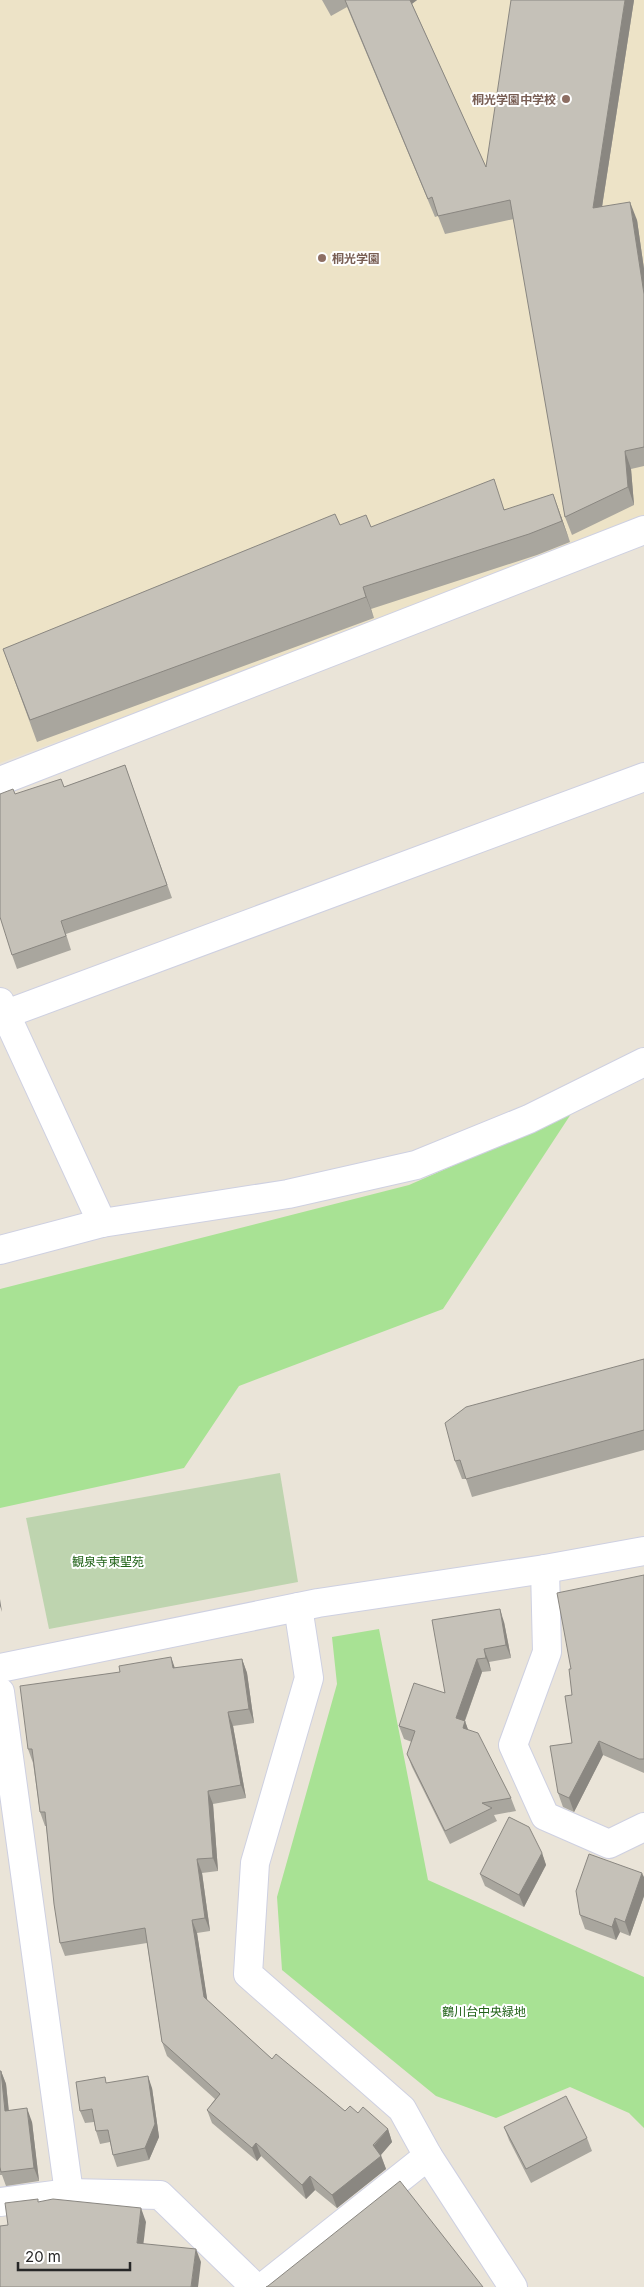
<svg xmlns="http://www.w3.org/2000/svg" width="644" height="2287" viewBox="0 0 644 2287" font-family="Inter,'Noto Sans JP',sans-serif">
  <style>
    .education { fill: #ede3c7 }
    .green { fill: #a8e294 }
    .cemetery { fill: #bed4af }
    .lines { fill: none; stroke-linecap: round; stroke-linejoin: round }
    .minor-casing { stroke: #ced0e1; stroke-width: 30 }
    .tertiary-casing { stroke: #ced0e1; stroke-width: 30 }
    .minor { stroke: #fff; stroke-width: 28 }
    .tertiary { stroke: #fff; stroke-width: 28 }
    .wall { fill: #a9a69e }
    .shaded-wall { fill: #8a8781 }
    .building { fill: #c5c1b8; stroke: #8a8781 }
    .education-dot { fill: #8d6e63; stroke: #fff; stroke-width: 2 }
    .labels { text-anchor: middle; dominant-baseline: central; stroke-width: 4; stroke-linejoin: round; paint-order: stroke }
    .education-label { font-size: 12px; font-weight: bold; fill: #785e54; stroke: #fff; text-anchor: end }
    .park-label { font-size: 12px; fill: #226319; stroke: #fff }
  </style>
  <rect width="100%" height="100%" fill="#eae4d8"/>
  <polygon class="education" points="0,0 644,0 644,516 574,549 0,763"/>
  <g class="green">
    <polygon points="571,1114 443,1309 239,1386 184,1468 0,1508 0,1289 409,1185"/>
    <polygon points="379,1629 428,1880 644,1977 644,2128 629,2113 570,2087 496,2118 436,2096 282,1970 277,1897 337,1684 332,1637"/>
  </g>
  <polygon class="cemetery" points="280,1473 298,1582 49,1629 26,1518"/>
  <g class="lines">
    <g class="minor-casing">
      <g id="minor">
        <polyline points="0,1002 102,1223"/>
        <polyline points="6,1014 644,777"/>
        <polyline points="0,1250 102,1223 288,1194 416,1165 529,1119 644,1062"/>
        <polyline points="545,1569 547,1652 513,1745 545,1816 609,1844 644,1827"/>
        <polyline points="298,1607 309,1678 255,1863 248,1974 402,2109 428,2156"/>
        <polyline points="0,1668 318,1603 545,1569 644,1551"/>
        <polyline points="0,1692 69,2193"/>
        <polyline points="0,2202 69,2193 160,2195 255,2287"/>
        <polyline points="263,2287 428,2156 513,2287"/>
      </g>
    </g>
    <g class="tertiary-casing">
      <polyline id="tertiary" points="0,781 644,530"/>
    </g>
    <use href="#minor" class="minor"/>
    <use href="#tertiary" class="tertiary"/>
  </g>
  <g class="wall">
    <polygon points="322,0 417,0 412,4 486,167 634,0 602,207 637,220 644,269 644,466 631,469 634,505 572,535 565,517 514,219 445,234 438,216 435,217 347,7 331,16"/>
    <polygon points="505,509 561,516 570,542 537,555 371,609 374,618 37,742 3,649 340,525 371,527"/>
    <polygon points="125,765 172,898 66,934 71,950 17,969 12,955 15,794 64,787"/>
    <polygon points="644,1359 644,1450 472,1497 466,1479 462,1479 455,1461"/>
    <polygon points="644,1575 644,1773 603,1755 574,1812 563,1807 558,1793 572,1743 572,1695 571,1669"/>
    <polygon points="504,1622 511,1658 489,1662 491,1671 482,1672 465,1721 468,1730 511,1798 516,1811 494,1815 497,1821 450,1844 412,1767 407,1754 412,1742 404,1739 399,1726 445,1693"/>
    <polygon points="242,1659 247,1673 254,1723 233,1726 246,1798 213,1804 218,1871 202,1873 210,1931 197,1933 207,2000 272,2059 345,2111 358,2113 388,2129 392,2142 381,2155 386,2169 337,2208 315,2190 306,2199 261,2156 257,2161 212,2123 207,2110 215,2099 167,2056 162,2042 147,1943 65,1956 60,1943 46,1826 45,1826 40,1812 33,1763 28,1749 120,1672 175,1668"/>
    <polygon points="542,1853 546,1865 524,1907 485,1886 480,1874"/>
    <polygon points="644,1877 644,1896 630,1936 620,1932 616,1940 585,1929 580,1915"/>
    <polygon points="0,2071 1,2071 6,2084 9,2111 32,2122 39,2181 6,2186 2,2175 0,2175"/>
    <polygon points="108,2083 152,2088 159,2137 149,2160 117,2167 113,2155 110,2142 100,2144 96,2131 94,2122 85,2123 80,2111"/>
    <polygon points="504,2127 587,2138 592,2151 531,2183 509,2140"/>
  </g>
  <g class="shaded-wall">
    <polygon points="409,0 417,0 410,5"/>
    <polygon points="625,0 634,0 599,226 593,208"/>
    <polygon points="630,202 637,220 644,269 644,294"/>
    <polygon points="625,451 631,469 634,505 628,487"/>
    <polygon points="553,494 561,516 570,542 562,521"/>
    <polygon points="363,587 371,609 374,618 366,597"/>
    <polygon points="0,1599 2,1612 0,1606"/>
    <polygon points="500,1609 504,1622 511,1658 506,1645"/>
    <polygon points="484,1649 489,1662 491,1671 486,1658"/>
    <polygon points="171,1657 176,1671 173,1668"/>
    <polygon points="242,1659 247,1673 254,1723 249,1709"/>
    <polygon points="477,1659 482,1672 461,1731 456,1718"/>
    <polygon points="228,1712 233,1726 246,1798 241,1785"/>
    <polygon points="465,1721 470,1735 463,1728"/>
    <polygon points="599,1741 603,1755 574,1812 569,1798"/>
    <polygon points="208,1791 213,1804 218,1871 213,1858"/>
    <polygon points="542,1853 546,1865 524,1907 519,1895"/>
    <polygon points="197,1859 202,1873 210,1931 205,1918"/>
    <polygon points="642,1873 644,1877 644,1896 630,1936 625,1922"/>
    <polygon points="615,1918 620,1932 616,1940 612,1927"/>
    <polygon points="192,1920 197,1933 209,2011 204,1997"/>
    <polygon points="1,2071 6,2084 10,2125 5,2111"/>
    <polygon points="148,2076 152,2088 159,2137 149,2160 145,2148"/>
    <polygon points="27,2108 32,2122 39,2181 34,2168"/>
    <polygon points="388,2129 392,2142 379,2157 381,2156 386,2169 337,2208 332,2195"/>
    <polygon points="256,2143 261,2156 257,2161 252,2148"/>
    <polygon points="310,2176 315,2190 306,2199 302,2185"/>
    <polygon points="141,2208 146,2222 142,2256 137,2243"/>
    <polygon points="196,2249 201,2262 198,2287 191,2287"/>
  </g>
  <g class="building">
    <polygon points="345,0 410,0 486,167 511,0 625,0 593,208 630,202 644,294 644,447 625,451 628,487 565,517 510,200 438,216 432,197 428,199"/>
    <polygon points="494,479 504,510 553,494 562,521 529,534 363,587 366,597 30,720 3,649 335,514 340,525 366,515 371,527"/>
    <polygon points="125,765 167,885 61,921 66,936 12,955 0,917 0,794 13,789 15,794 61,779 64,787"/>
    <polygon points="644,1359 644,1430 466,1479 460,1460 455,1461 445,1423 466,1407"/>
    <polygon points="644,1575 644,1759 639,1759 599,1741 569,1798 558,1793 550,1746 572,1743 565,1696 572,1695 569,1669 571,1669 557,1593"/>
    <polygon points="500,1609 506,1645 484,1649 486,1658 477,1659 456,1718 465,1721 463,1728 478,1733 511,1798 482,1803 492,1808 445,1831 407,1754 415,1731 399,1726 414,1683 445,1693 432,1620"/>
    <polygon points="171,1657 173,1668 242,1659 249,1709 228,1712 241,1785 208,1791 213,1858 197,1859 205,1918 192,1920 204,1997 272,2059 276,2054 345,2111 350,2106 358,2113 363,2107 388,2129 373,2145 381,2156 332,2195 310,2176 302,2185 256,2143 252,2148 207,2110 220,2094 162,2042 145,1928 60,1943 54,1904 45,1812 40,1812 32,1749 28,1749 20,1686 120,1672 119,1666"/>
    <polygon points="509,1817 529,1827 542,1853 519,1895 480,1874"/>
    <polygon points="589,1854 642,1873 625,1922 615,1918 612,1927 580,1915 576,1891"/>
    <polygon points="0,2071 1,2071 5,2111 27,2108 34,2168 1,2172 0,2167"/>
    <polygon points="148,2076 155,2124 145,2148 113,2155 108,2130 96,2131 92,2109 80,2111 76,2082 105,2077 106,2083"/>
    <polygon points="566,2096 587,2138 526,2169 504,2127"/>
    <polygon points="400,2181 483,2287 266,2287 268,2286"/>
    <polygon points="38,2199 38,2202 53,2199 141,2208 137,2243 196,2249 191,2287 0,2287 0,2226 8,2225 5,2203"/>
  </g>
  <g class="education-dot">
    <circle cx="566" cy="99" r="5"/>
    <circle cx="322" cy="258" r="5"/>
  </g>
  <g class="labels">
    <g class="education-label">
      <text x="556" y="99">桐光学園中学校</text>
      <text x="332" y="258" text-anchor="start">桐光学園</text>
    </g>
    <g class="park-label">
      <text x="108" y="1561">観泉寺東聖苑</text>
      <text x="484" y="2011">鶴川台中央緑地</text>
    </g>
  </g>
  <path d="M18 2262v8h112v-8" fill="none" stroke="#272727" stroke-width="2.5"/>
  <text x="25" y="2262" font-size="15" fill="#272727" stroke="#ffffff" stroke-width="4" paint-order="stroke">20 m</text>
</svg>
